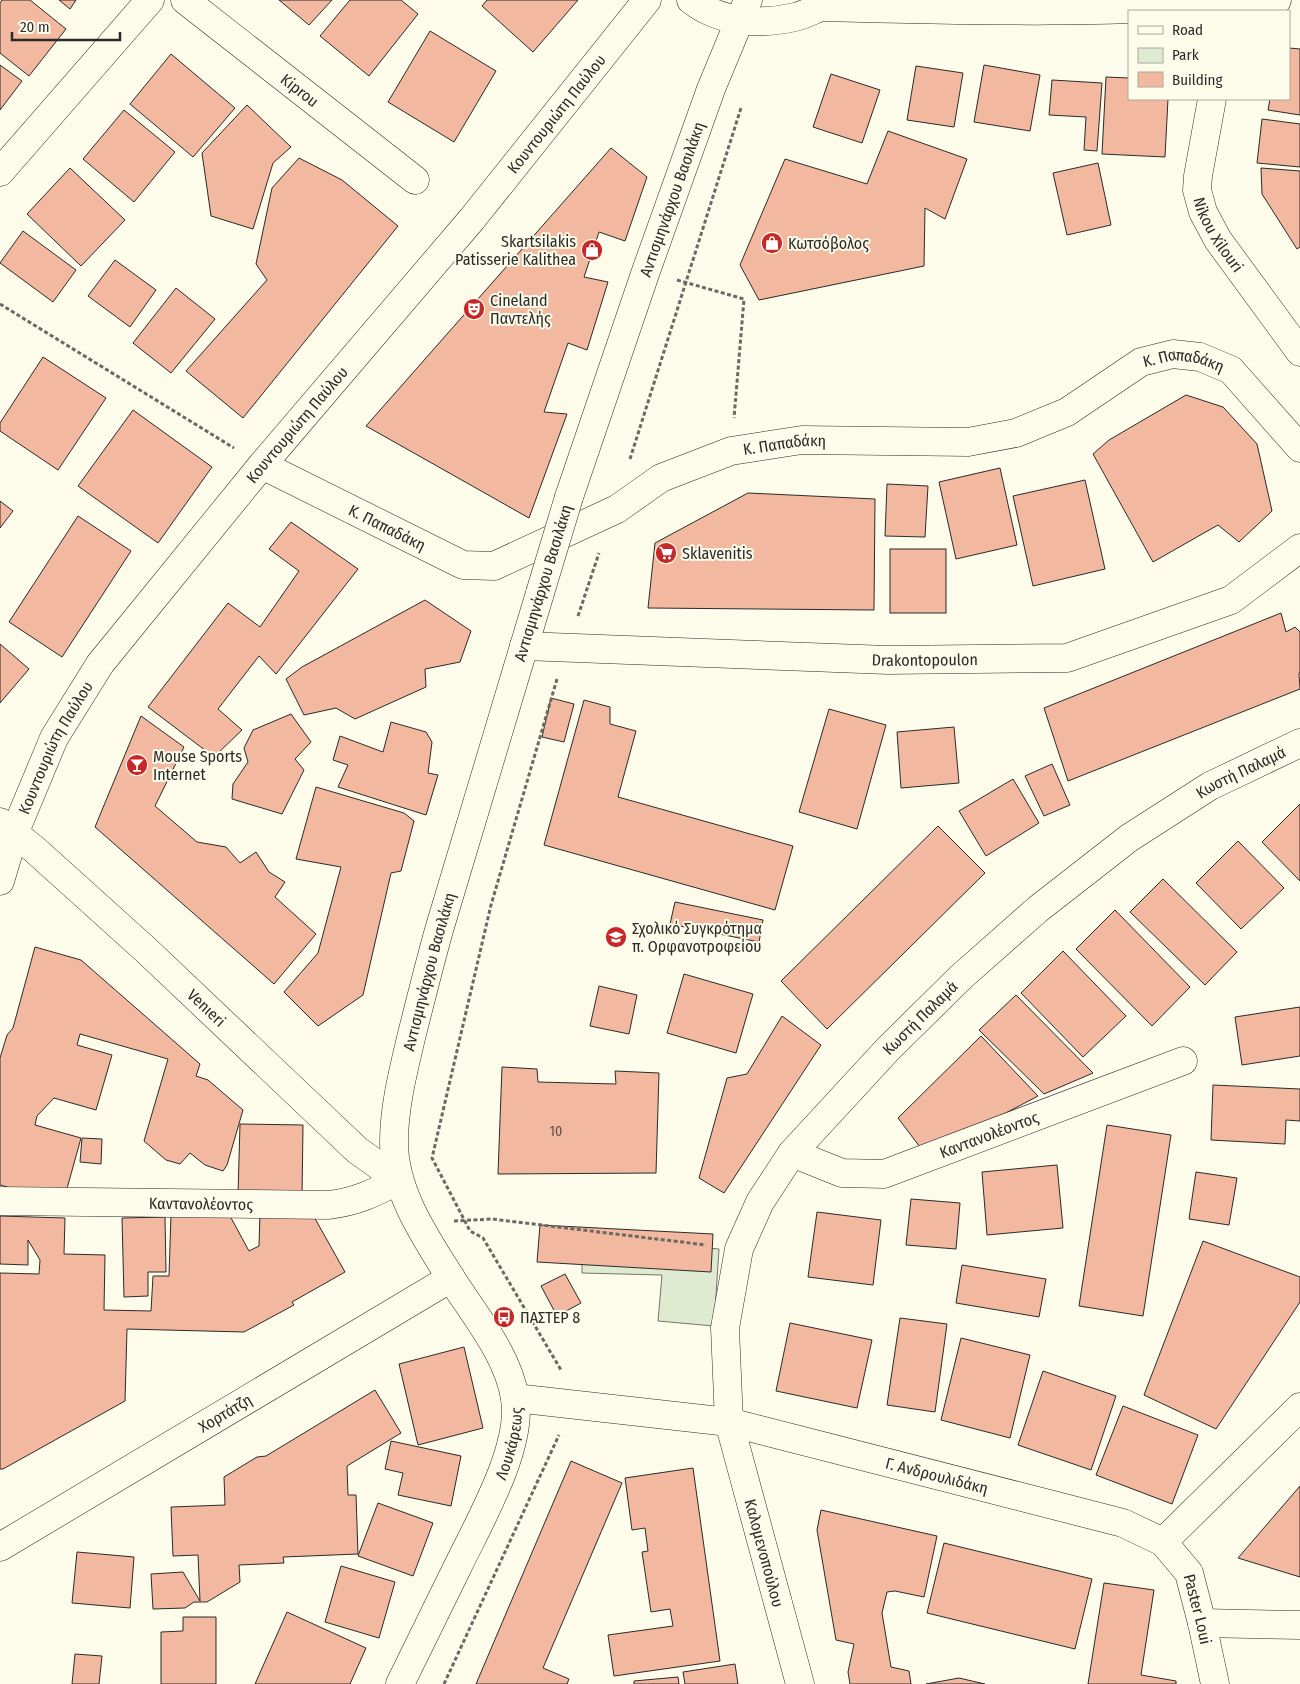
<svg xmlns="http://www.w3.org/2000/svg" width="1300" height="1684" viewBox="0 0 1300 1684" font-family="'Fira Sans Condensed',sans-serif">
  <style>
    .green { fill: #deebd1; stroke: #74746e }
    .building { fill: #f2b8a0; stroke: #2b2b2b }
    .lines { fill: none; stroke-linecap: round; stroke-linejoin: round }
    .minor-casing { stroke: #2b2b2b; stroke-width: 29 }
    .tertiary-casing { stroke: #2b2b2b; stroke-width: 29 }
    .secondary-casing { stroke: #2b2b2b; stroke-width: 29 }
    .primary-casing { stroke: #2b2b2b; stroke-width: 29 }
    .path { stroke: #6a6964; stroke-width: 3; stroke-dasharray: 4 2.5; stroke-linecap: butt }
    .minor { stroke: #fdfbea; stroke-width: 28 }
    .tertiary { stroke: #fdfbea; stroke-width: 28 }
    .secondary { stroke: #fdfbea; stroke-width: 28 }
    .primary { stroke: #fdfbea; stroke-width: 28 }
    .primary-bridge-casing { stroke: #2b2b2b; stroke-width: 29; stroke-linecap: butt }
    .primary-bridge { stroke: #fdfbea; stroke-width: 28 }
    .labels { text-anchor: middle; dominant-baseline: central; stroke-width: 4; stroke-linejoin: round; paint-order: stroke }
    .number-label { font-size: 14px; fill: #5d4e48 }
    .street-label { font-size: 16px; fill: #2b2b2b; stroke: #fdfbea }
    .poi-label { font-size: 16px; fill: #2b2b2b; stroke: #fdfbea; text-anchor: start }
  </style>
  <rect width="100%" height="100%" fill="#fdfbea"/>
  <polygon class="green" points="582,1237 719,1249 714,1326 658,1321 662,1275 582,1273"/>
  <g class="building">
    <polygon points="2,0 30,0 66,29 29,76 0,53 0,3"/>
    <polygon points="59,0 76,0 70,9"/>
    <polygon points="279,0 332,0 309,25"/>
    <polygon points="350,0 401,0 418,14 369,76 320,36"/>
    <polygon points="487,0 578,0 533,52 482,6"/>
    <polygon points="430,31 496,71 454,142 388,102"/>
    <polygon points="1289,48 1300,49 1300,115 1268,110 1270,99 1289,99"/>
    <polygon points="171,54 235,108 193,157 130,104"/>
    <polygon points="0,65 22,81 0,110"/>
    <polygon points="984,65 1040,75 1030,131 974,122"/>
    <polygon points="916,66 963,73 954,127 907,120"/>
    <polygon points="831,74 880,90 862,143 813,127"/>
    <polygon points="1106,77 1129,78 1129,99 1168,99 1165,157 1102,154"/>
    <polygon points="1052,80 1102,83 1097,151 1084,150 1086,117 1049,115"/>
    <polygon points="247,105 291,147 273,163 253,229 211,216 202,153"/>
    <polygon points="124,110 175,152 134,202 83,159"/>
    <polygon points="1262,119 1300,124 1300,167 1257,163"/>
    <polygon points="888,131 967,159 945,219 925,208 924,266 759,300 740,265 785,159 867,184"/>
    <polygon points="611,148 647,177 625,241 599,232 584,277 608,282 587,350 568,343 544,412 567,414 529,518 366,426"/>
    <polygon points="299,158 342,180 398,226 243,418 186,371 267,280 256,264 272,188"/>
    <polygon points="1098,163 1111,225 1067,235 1053,173"/>
    <polygon points="70,168 125,220 81,266 27,214"/>
    <polygon points="1261,168 1300,171 1300,247 1297,249 1262,194"/>
    <polygon points="23,231 76,270 53,302 0,263"/>
    <polygon points="115,260 156,290 130,327 88,296"/>
    <polygon points="176,288 215,319 171,373 133,343"/>
    <polygon points="43,357 106,398 58,470 0,431 0,423"/>
    <polygon points="1186,395 1223,407 1257,444 1272,511 1239,542 1218,525 1153,562 1093,454 1109,440"/>
    <polygon points="133,410 212,467 158,543 78,486"/>
    <polygon points="1000,468 1017,545 956,559 939,482"/>
    <polygon points="1085,480 1105,569 1033,586 1013,496"/>
    <polygon points="887,484 928,486 925,537 885,536"/>
    <polygon points="748,493 875,499 874,610 648,608 655,543"/>
    <polygon points="0,501 13,511 0,528"/>
    <polygon points="78,516 131,551 62,657 9,622"/>
    <polygon points="291,522 358,569 276,674 259,656 218,709 242,730 214,757 148,707 228,603 260,627 299,571 269,549"/>
    <rect x="890" y="549" width="56" height="64"/>
    <polygon points="425,600 471,631 460,662 425,669 426,687 355,719 336,708 304,715 286,679 302,667"/>
    <polygon points="1281,613 1286,632 1295,627 1300,632 1300,672 1299,673 1300,689 1068,781 1044,708"/>
    <polygon points="0,644 29,669 0,703"/>
    <polygon points="551,698 574,704 564,742 542,737"/>
    <polygon points="584,700 610,707 610,724 636,731 618,797 793,846 775,910 544,845"/>
    <polygon points="829,709 886,725 857,829 799,812"/>
    <polygon points="291,714 311,742 295,759 304,770 282,814 232,799 233,784 248,762 244,748 253,730"/>
    <polygon points="141,716 184,747 155,806 197,842 226,847 240,863 256,852 269,872 285,882 275,897 316,934 274,984 95,827"/>
    <polygon points="391,722 426,732 432,742 428,773 438,775 426,815 338,787 348,765 333,760 340,736 383,752"/>
    <polygon points="954,727 959,783 901,788 897,732"/>
    <polygon points="1052,764 1070,805 1044,816 1025,776"/>
    <polygon points="1013,779 1039,823 986,856 959,811"/>
    <polygon points="316,787 404,813 414,821 401,871 391,873 363,995 318,1026 284,992 318,953 341,867 296,859"/>
    <polygon points="1300,804 1300,881 1262,842"/>
    <polygon points="938,826 985,873 827,1029 781,981"/>
    <polygon points="1238,841 1284,888 1241,929 1196,883"/>
    <polygon points="1163,879 1237,952 1205,985 1130,912"/>
    <polygon points="675,902 763,920 759,942 670,924"/>
    <polygon points="1115,910 1190,987 1152,1026 1076,949"/>
    <polygon points="35,947 81,960 200,1064 196,1076 208,1080 243,1110 227,1165 223,1171 205,1165 190,1153 180,1164 166,1160 144,1141 168,1059 80,1034 77,1045 112,1055 96,1110 54,1098 37,1116 35,1125 81,1138 63,1203 0,1185 0,1058 7,1035 13,1028"/>
    <polygon points="1063,951 1126,1016 1083,1057 1021,993"/>
    <polygon points="684,974 753,994 736,1053 667,1033"/>
    <polygon points="599,986 637,995 629,1034 590,1026"/>
    <polygon points="1016,995 1093,1073 1044,1094 979,1030"/>
    <polygon points="1300,1007 1300,1056 1242,1065 1235,1017"/>
    <polygon points="782,1016 821,1045 724,1193 699,1178 727,1078 747,1074"/>
    <polygon points="981,1036 1038,1096 926,1155 898,1118"/>
    <polygon points="502,1067 537,1069 538,1082 616,1084 615,1071 659,1073 656,1173 498,1174"/>
    <polygon points="1213,1085 1300,1089 1300,1121 1286,1120 1285,1144 1211,1140"/>
    <polygon points="240,1124 303,1125 302,1196 238,1195"/>
    <polygon points="1107,1125 1171,1135 1143,1316 1079,1306"/>
    <polygon points="82,1138 102,1139 101,1164 80,1162"/>
    <polygon points="1057,1165 1063,1228 987,1235 982,1172"/>
    <polygon points="1196,1172 1237,1178 1229,1225 1189,1219"/>
    <polygon points="911,1199 960,1203 956,1249 906,1245"/>
    <polygon points="817,1212 881,1220 873,1285 808,1277"/>
    <polygon points="260,1213 313,1215 345,1272 292,1302 294,1305 244,1332 127,1329 125,1401 3,1469 0,1469 0,1273 39,1274 40,1260 28,1240 28,1265 0,1264 0,1216 65,1218 64,1254 105,1255 104,1310 151,1311 153,1276 169,1276 171,1215 230,1216 249,1251 259,1246"/>
    <polygon points="165,1217 166,1272 148,1272 148,1296 124,1297 122,1218"/>
    <polygon points="540,1225 713,1234 711,1272 537,1262"/>
    <polygon points="1203,1241 1300,1277 1300,1302 1216,1429 1144,1395"/>
    <polygon points="962,1265 1046,1279 1039,1317 956,1303"/>
    <polygon points="565,1274 581,1303 557,1316 541,1286"/>
    <polygon points="900,1318 947,1324 935,1412 887,1405"/>
    <polygon points="790,1323 872,1340 857,1408 776,1391"/>
    <polygon points="961,1338 1030,1355 1010,1438 941,1420"/>
    <polygon points="464,1347 483,1428 418,1445 399,1364"/>
    <polygon points="1043,1371 1116,1396 1091,1470 1018,1445"/>
    <polygon points="375,1390 401,1433 347,1466 348,1495 356,1495 358,1554 283,1557 284,1563 239,1565 240,1582 207,1602 194,1602 185,1608 153,1609 151,1574 183,1572 200,1601 198,1555 173,1556 171,1507 225,1505 224,1477 257,1457 266,1456"/>
    <polygon points="1123,1406 1198,1435 1172,1504 1096,1475"/>
    <polygon points="391,1441 461,1456 451,1506 398,1495 403,1473 385,1469"/>
    <polygon points="571,1461 622,1483 543,1668 569,1679 567,1684 476,1684"/>
    <polygon points="693,1468 720,1661 614,1676 608,1635 673,1626 670,1609 651,1612 642,1552 648,1551 645,1528 632,1530 625,1478"/>
    <polygon points="1300,1486 1300,1577 1238,1558"/>
    <polygon points="378,1503 433,1523 413,1576 358,1556"/>
    <polygon points="821,1510 937,1536 924,1597 895,1591 887,1592 882,1613 891,1667 909,1671 911,1684 850,1684 848,1672 854,1644 836,1640 817,1530"/>
    <polygon points="944,1543 1092,1579 1075,1649 927,1613"/>
    <polygon points="77,1552 134,1557 130,1608 72,1603"/>
    <polygon points="341,1566 395,1582 379,1638 325,1622"/>
    <polygon points="1104,1583 1154,1590 1141,1675 1176,1681 1176,1684 1088,1684"/>
    <polygon points="287,1612 366,1648 350,1684 255,1684"/>
    <polygon points="183,1617 216,1617 216,1684 161,1684 161,1632 183,1631"/>
    <polygon points="75,1654 102,1656 99,1684 72,1684"/>
    <polygon points="735,1664 738,1684 685,1684 683,1672"/>
    <polygon points="678,1677 679,1684 634,1684 634,1681"/>
    <polygon points="959,1678 985,1684 926,1684"/>
  </g>
  <g class="lines">
    <g class="minor-casing">
      <g id="minor">
        <path id="s1" d="M185,0L415,180"/>
        <path id="s2" d="M1212,99L1198,176L1197,190L1203,212L1218,240L1300,352"/>
        <polyline points="0,172 150,0"/>
        <path id="s3" d="M262,465L463,565L494,566L617,509L661,478L731,451L802,440L968,442L1016,433L1067,412L1141,362L1173,354L1200,357L1231,370L1300,448"/>
        <path id="s4" d="M524,646L888,660L1067,658L1231,600L1300,548"/>
        <path id="s5" d="M792,1153L842,1173L884,1174L1183,1061"/>
        <path id="s6" d="M0,1201L328,1205C356,1202 374,1193 399,1180"/>
        <path id="s7" d="M515,1398L729,1422L1123,1523L1163,1542L1189,1573L1202,1623L1215,1684"/>
        <polyline points="1163,1542 1300,1407"/>
        <polyline points="1202,1623 1300,1625"/>
        <path id="s8" d="M800,1684L729,1422L725,1328L739,1249L760,1202L792,1153L888,1049L961,977L1038,909L1129,838L1210,786L1300,743"/>
      </g>
    </g>
    <g class="tertiary-casing">
      <g id="tertiary">
        <path id="s9" d="M0,822L34,849L146,950L357,1150L399,1180"/>
        <path id="s10" d="M0,1547L451,1278"/>
      </g>
    </g>
    <g class="secondary-casing">
      <path id="secondary" d="M691,0C720,23 761,25 795,17C804,15 813,10 821,7C973,11 1125,15 1277,0"/>
    </g>
    <g class="primary-casing">
      <g id="primary">
        <path id="s11" d="M569,497L646,271L711,89L748,0"/>
        <path id="s12" d="M0,881L14,834L54,738L100,664L262,465L472,219L647,0"/>
        <path id="s13" d="M400,1684C419,1645 438,1607 457,1568C478,1524 523,1448 515,1399C509,1355 472,1312 449,1275C424,1235 394,1191 394,1142C394,1107 403,1072 411,1038C420,1002 429,966 439,930C472,817 506,705 540,593"/>
      </g>
    </g>
    <g class="path">
      <polyline points="677,280 744,299 734,418"/>
      <polyline points="0,304 234,448"/>
      <polyline points="630,459 741,108"/>
      <polyline points="578,616 599,553"/>
      <polyline points="557,679 491,905 432,1158 470,1231 483,1238 561,1370"/>
      <polyline points="454,1221 492,1219 706,1245"/>
      <polyline points="444,1684 559,1435"/>
    </g>
    <use href="#minor" class="minor"/>
    <use href="#tertiary" class="tertiary"/>
    <use href="#secondary" class="secondary"/>
    <use href="#primary" class="primary"/>
    <g class="primary-bridge-casing">
      <polyline id="primary-bridge" points="540,593 569,497"/>
    </g>
    <use href="#primary-bridge" class="primary-bridge"/>
  </g>
  <defs>
    <g id="shop-disc" transform="scale(1.125)"><circle r="9.5" fill="#c62828" stroke="#fdfbea"/><path d="M-5-2.5h2.3a2.7 3.5 0 0 1 5.4 0H5L5.5 6h-11ZM-1.5-2.5h3a1.5 2.3 0 0 0-3 0Z" fill="#fff"/></g>
    <g id="theatre-disc" transform="scale(1.125)"><circle r="9.5" fill="#c62828" stroke="#fdfbea"/><path d="M-5-5.5Q0-4 5-5.5V0Q5 5 0 6Q-5 5-5 0ZM-3.3-2.5H-1v1.5H-3.3ZM1-2.5H3.3v1.5H1ZM-2.8 1Q0 5.5 2.8 1Z" fill="#fff"/></g>
    <g id="supermarket-disc" transform="scale(1.125)"><circle r="9.5" fill="#c62828" stroke="#fdfbea"/><path d="M-6-5.5h2.5l.6 2H6L4.5 2H-2.5L-4.4-4H-6ZM-1.5 3.2a1.3 1.3 0 1 0 .1 0ZM3 3.2a1.3 1.3 0 1 0 .1 0Z" fill="#fff"/></g>
    <g id="bar-disc" transform="scale(1.125)"><circle r="9.5" fill="#c62828" stroke="#fdfbea"/><path d="M-6-5H6L.8 .8V4.5H3.5V6h-7V4.5H-.8V.8Z" fill="#fff"/></g>
    <g id="school-disc" transform="scale(1.125)"><circle r="9.5" fill="#c62828" stroke="#fdfbea"/><path d="M0-5L7-2L0 1L-7-2ZM-4 1L0 2.5L4 1V4Q0 6-4 4Z" fill="#fff"/></g>
    <g id="bus-disc" transform="scale(1.125)"><circle r="9.5" fill="#c62828" stroke="#fdfbea"/><path d="M-5-6H5V4H4V6H2V4H-2V6H-4V4H-5ZM-3.5-4V0h7V-4ZM-3.5 1.2v1.5H-2V1.2ZM2 1.2v1.5H3.5V1.2Z" fill="#fff"/></g>
  </defs>
  <g fill-rule="evenodd">
    <use href="#shop-disc" x="772" y="243"/>
    <use href="#shop-disc" x="592" y="250"/>
    <use href="#theatre-disc" x="474" y="309"/>
    <use href="#supermarket-disc" x="666" y="553"/>
    <use href="#bar-disc" x="137" y="765"/>
    <use href="#school-disc" x="616" y="937"/>
    <use href="#bus-disc" x="504" y="1317"/>
  </g>
  <g class="labels">
    <g class="number-label">
      <text x="556" y="1131">10</text>
    </g>
    <g class="street-label">
      <text stroke="none"><textPath href="#s1" startOffset="146">Kiprou</textPath></text>
      <text stroke="none"><textPath href="#s12" startOffset="955">Κουντουριώτη Παύλου</textPath></text>
      <text stroke="none"><textPath href="#s11" startOffset="315">Αντισμηνάρχου Βασιλάκη</textPath></text>
      <text stroke="none"><textPath href="#s2" startOffset="142">Nikou Xilouri</textPath></text>
      <text stroke="none"><textPath href="#s3" startOffset="995">Κ. Παπαδάκη</textPath></text>
      <text stroke="none"><textPath href="#s12" startOffset="550">Κουντουριώτη Παύλου</textPath></text>
      <text stroke="none"><textPath href="#s3" startOffset="574">Κ. Παπαδάκη</textPath></text>
      <text stroke="none"><textPath href="#s3" startOffset="140">Κ. Παπαδάκη</textPath></text>
      <text transform="translate(543 583) rotate(-73)">Αντισμηνάρχου Βασιλάκη</text>
      <text stroke="none"><textPath href="#s4" startOffset="401">Drakontopoulon</textPath></text>
      <text stroke="none"><textPath href="#s12" startOffset="145">Κουντουριώτη Παύλου</textPath></text>
      <text stroke="none"><textPath href="#s8" startOffset="1148">Κωστή Παλαμά</textPath></text>
      <text stroke="none"><textPath href="#s13" startOffset="772">Αντισμηνάρχου Βασιλάκη</textPath></text>
      <text stroke="none"><textPath href="#s9" startOffset="278">Venιeri</textPath></text>
      <text stroke="none"><textPath href="#s8" startOffset="742">Κωστή Παλαμά</textPath></text>
      <text stroke="none"><textPath href="#s5" startOffset="208">Καντανολέοντος</textPath></text>
      <text stroke="none"><textPath href="#s6" startOffset="201">Καντανολέοντος</textPath></text>
      <text stroke="none"><textPath href="#s10" startOffset="262">Χορτάτζη</textPath></text>
      <text stroke="none"><textPath href="#s13" startOffset="265">Λουκάρεως</textPath></text>
      <text stroke="none"><textPath href="#s7" startOffset="430">Γ. Ανδρουλιδάκη</textPath></text>
      <text transform="translate(764 1553) rotate(75)">Καλομενοπούλου</text>
      <text stroke="none"><textPath href="#s7" startOffset="744">Paster Loui</textPath></text>
    </g>
    <g class="poi-label">
      <text x="576" y="241" text-anchor="end">Skartsilakis<tspan x="576" dy="18">Patisserie Kalithea</tspan></text>
      <text x="788" y="243">Κωτσόβολος</text>
      <text x="490" y="300">Cineland<tspan x="490" dy="18">Παντελής</tspan></text>
      <text x="682" y="553">Sklavenitis</text>
      <text x="153" y="756">Mouse Sports<tspan x="153" dy="18">Internet</tspan></text>
      <text x="632" y="928">Σχολικό Συγκρότημα<tspan x="632" dy="18">π. Ορφανοτροφείου</tspan></text>
      <text x="520" y="1317">ΠΑΣΤΕΡ 8</text>
    </g>
  </g>
  <rect x="1128" y="10" width="162" height="90" fill="#fdfbea" stroke="#a9a89e"/>
  <rect x="1138" y="26" width="25" height="8" fill="#fdfbea" stroke="#a9a89e"/>
  <text x="1172" y="35" font-size="15" fill="#2b2b2b">Road</text>
  <rect x="1138" y="48" width="25" height="15" fill="#deebd1" stroke="#a9a89e"/>
  <text x="1172" y="60" font-size="15" fill="#2b2b2b">Park</text>
  <rect x="1138" y="72" width="25" height="15" fill="#f2b8a0" stroke="#a9a89e"/>
  <text x="1172" y="85" font-size="15" fill="#2b2b2b">Building</text>
  <path d="M12 32v8h108v-8" fill="none" stroke="#2b2b2b" stroke-width="2.5"/>
  <text x="20" y="32" font-size="15" fill="#2b2b2b" stroke="#fdfbea" stroke-width="4" paint-order="stroke">20 m</text>
</svg>
